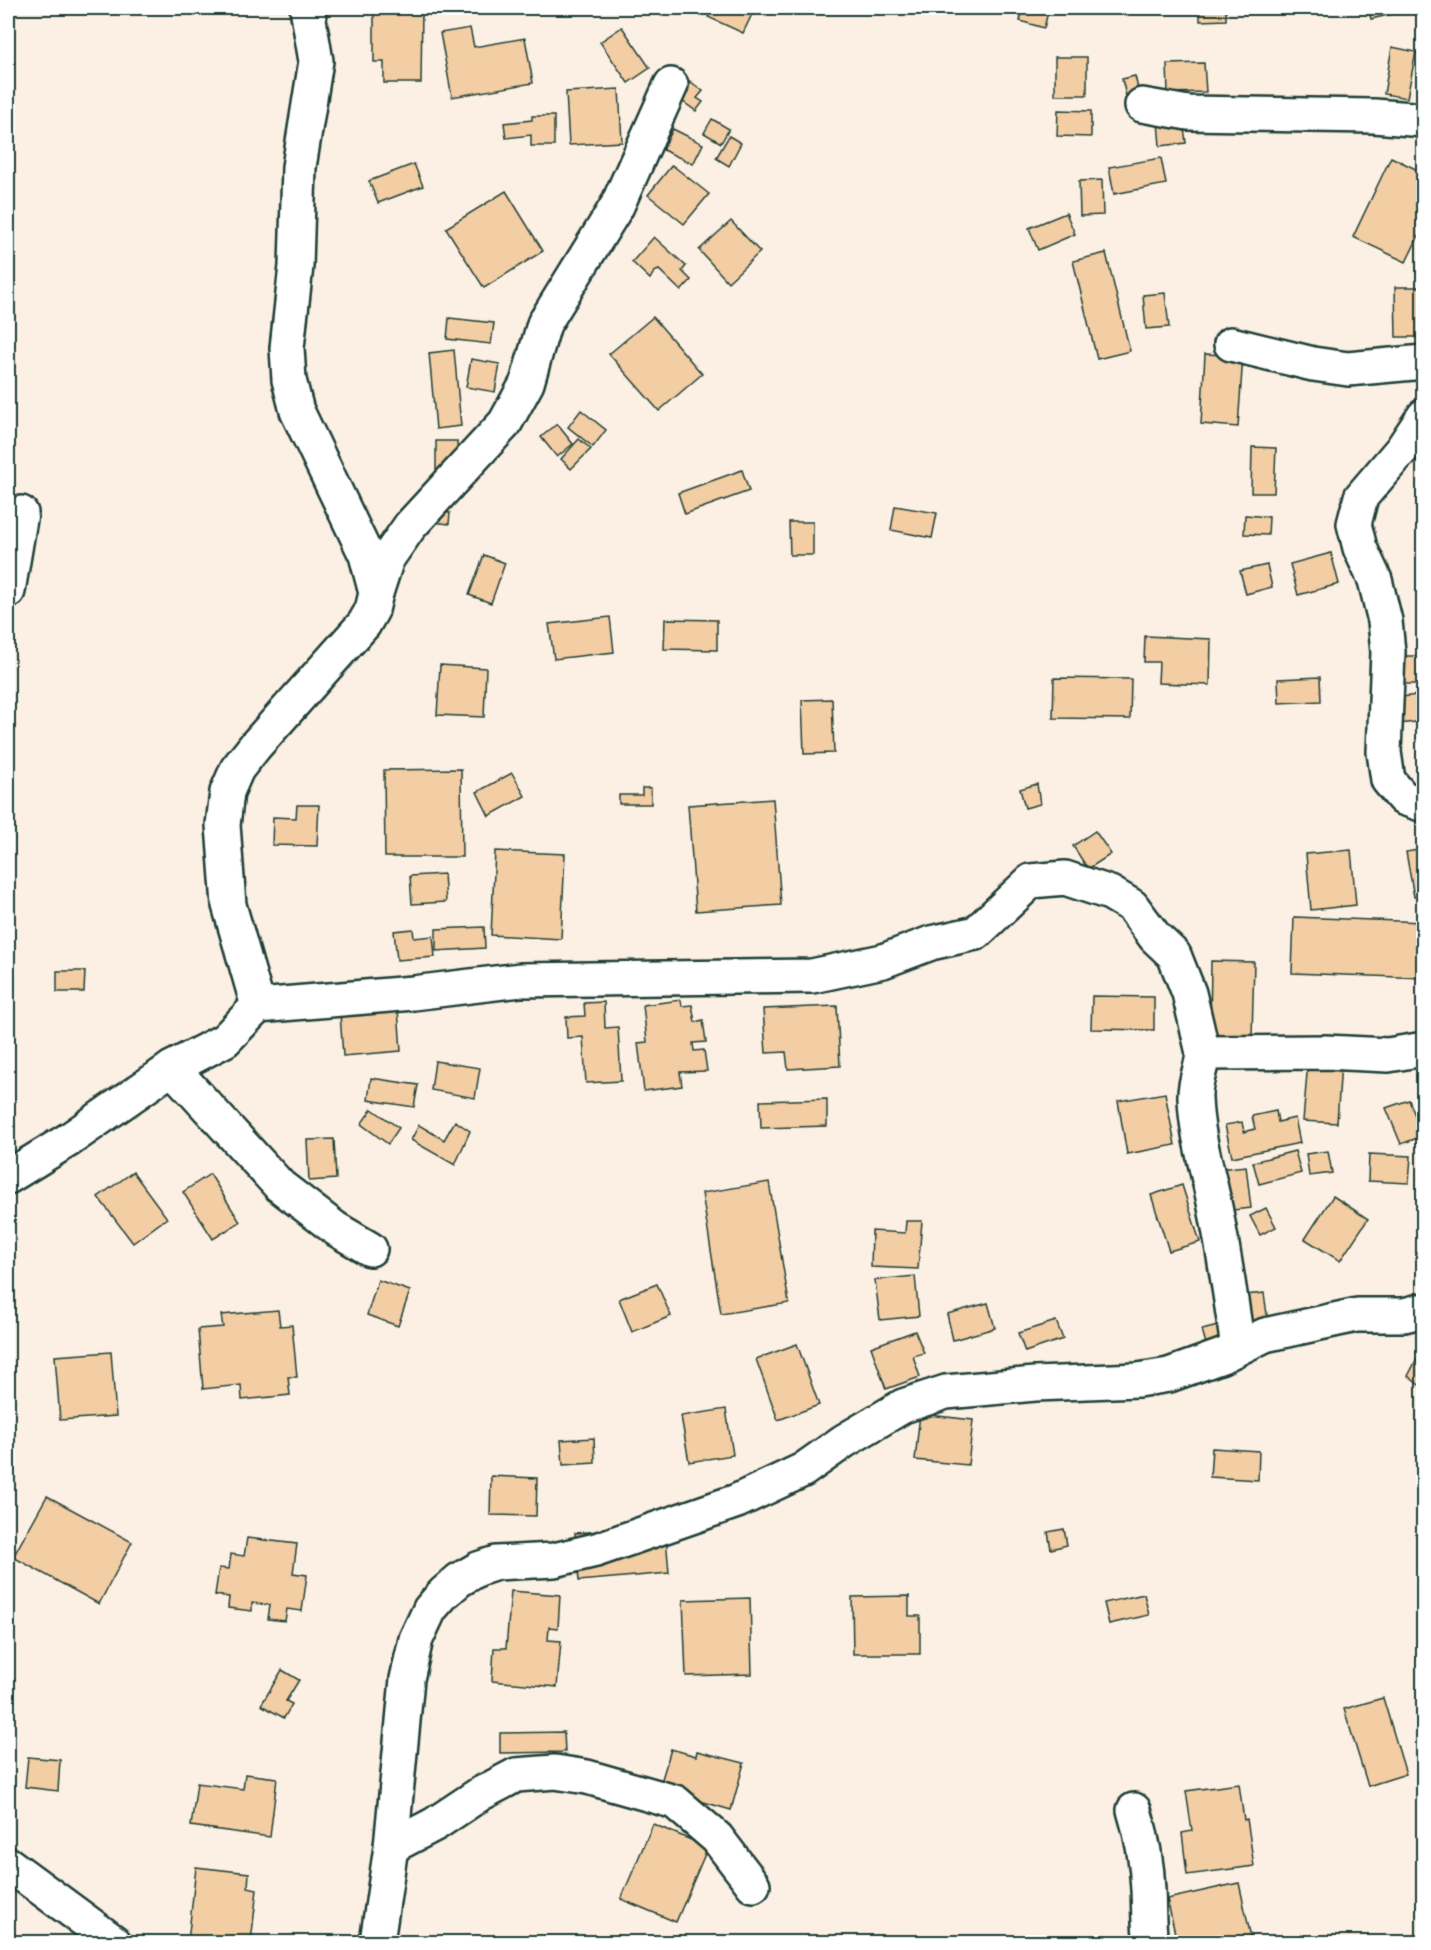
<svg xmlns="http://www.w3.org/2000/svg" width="1431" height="1950" viewBox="0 0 1431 1950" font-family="'Indie Flower',sans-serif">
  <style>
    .building { fill: #f3cda3; stroke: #1f3d34; stroke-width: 1.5 }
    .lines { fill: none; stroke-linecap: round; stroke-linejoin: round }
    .minor-casing { stroke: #1f3d34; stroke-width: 38 }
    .minor { stroke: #fff; stroke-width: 33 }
  </style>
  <rect width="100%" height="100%" fill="#fbf0e3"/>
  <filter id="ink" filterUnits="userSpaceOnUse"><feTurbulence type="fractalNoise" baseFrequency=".0167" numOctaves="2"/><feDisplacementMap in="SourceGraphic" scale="12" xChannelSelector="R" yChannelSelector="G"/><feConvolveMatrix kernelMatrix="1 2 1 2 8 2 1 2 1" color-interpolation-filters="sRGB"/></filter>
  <g filter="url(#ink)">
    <g class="building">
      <polygon points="374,8 422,8 421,83 384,83 384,62 374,62"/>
      <polygon points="712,8 755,8 743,33 708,17"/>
      <polygon points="1023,8 1049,8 1044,28 1020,21"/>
      <polygon points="1200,8 1226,8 1226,20 1200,21"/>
      <polygon points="1368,8 1409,8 1410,10 1371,19"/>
      <polygon points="622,27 650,68 628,83 600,42"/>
      <polygon points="470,28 474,47 525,38 533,83 452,97 440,33"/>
      <polygon points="1392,47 1416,52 1407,98 1384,94"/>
      <rect x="1055" y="57" width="32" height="38"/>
      <polygon points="1204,63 1206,92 1168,93 1167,64"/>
      <polygon points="1135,76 1139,93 1126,96 1122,79"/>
      <polygon points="687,79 703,91 697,98 703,102 696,111 675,96"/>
      <polygon points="619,89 622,142 569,145 566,92"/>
      <polygon points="1058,110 1091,111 1091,137 1057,136"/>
      <polygon points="532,116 554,116 554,146 531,146 531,135 506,138 504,123 532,120"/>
      <polygon points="712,119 729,129 721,143 704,133"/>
      <polygon points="1183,119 1186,143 1160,146 1158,122"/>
      <polygon points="673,129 703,144 693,164 663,150"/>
      <polygon points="729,136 741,143 729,166 716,158"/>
      <polygon points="1391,157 1424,173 1424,225 1406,262 1353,237"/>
      <polygon points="1161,158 1166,184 1114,194 1109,167"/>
      <polygon points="414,164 423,186 378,203 369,181"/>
      <polygon points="672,165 709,194 684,224 648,195"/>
      <polygon points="1102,180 1103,215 1080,216 1079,181"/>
      <polygon points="506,191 543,251 484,288 446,228"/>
      <polygon points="1066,213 1075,234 1038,250 1029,228"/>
      <polygon points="731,221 760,252 728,282 699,250"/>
      <polygon points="654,237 686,266 682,271 691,280 681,291 659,270 654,272 650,279 632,262"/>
      <polygon points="1106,253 1130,351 1097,359 1073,261"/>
      <polygon points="1395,287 1424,287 1424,337 1396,337"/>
      <polygon points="1165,293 1169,327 1146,329 1143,295"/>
      <polygon points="653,317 702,374 659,411 609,354"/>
      <polygon points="449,318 494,323 491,344 447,339"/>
      <polygon points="454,350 461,426 436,429 429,353"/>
      <polygon points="1205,354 1243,356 1238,427 1201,424"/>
      <polygon points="471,359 500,364 495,392 466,387"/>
      <polygon points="581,410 606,430 593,447 568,427"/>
      <polygon points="557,424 573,444 557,457 541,437"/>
      <polygon points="579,439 591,449 571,469 561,459"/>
      <polygon points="436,441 457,441 458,469 436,470"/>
      <polygon points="1252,447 1276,448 1274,493 1251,493"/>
      <polygon points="742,470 749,491 685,514 678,493"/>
      <polygon points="895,506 937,513 932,538 891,530"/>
      <polygon points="435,511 450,513 449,524 433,522"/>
      <polygon points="1245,515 1269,517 1268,535 1244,534"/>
      <polygon points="789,522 813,522 813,555 790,555"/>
      <polygon points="1331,553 1339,584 1298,595 1290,564"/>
      <polygon points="484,555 505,563 491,603 469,595"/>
      <polygon points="1267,565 1272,587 1246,594 1240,571"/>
      <polygon points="610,617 614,652 554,659 549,624"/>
      <polygon points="665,619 717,620 717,650 664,649"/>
      <polygon points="1145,636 1211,639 1210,685 1158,683 1159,662 1144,662"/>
      <rect x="1395" y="656" width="29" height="28"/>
      <polygon points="440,665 486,668 484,717 437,715"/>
      <polygon points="1320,677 1321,701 1279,703 1278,679"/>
      <polygon points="1054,678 1131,679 1130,719 1053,718"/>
      <polygon points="1424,694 1424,721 1390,725 1387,699"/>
      <polygon points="832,699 834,753 804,754 802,700"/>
      <polygon points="461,769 462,857 385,857 384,770"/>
      <polygon points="512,773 525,796 489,816 477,792"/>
      <polygon points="1037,784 1040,804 1025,808 1020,789"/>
      <polygon points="642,788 651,788 651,804 619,804 619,795 642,795"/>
      <polygon points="773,799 781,905 696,911 688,805"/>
      <polygon points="297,805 319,805 317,846 272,845 273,817 296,818"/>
      <polygon points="1095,831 1111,854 1088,869 1073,846"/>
      <polygon points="1424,849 1424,896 1414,897 1406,852"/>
      <polygon points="1351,850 1356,905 1311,910 1306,854"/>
      <polygon points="495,851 565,854 561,939 491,935"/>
      <polygon points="444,874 446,902 412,904 410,876"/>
      <polygon points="1294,917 1424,922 1424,978 1292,973"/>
      <polygon points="484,927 485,948 436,951 436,929"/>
      <polygon points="413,929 414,938 433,936 435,957 397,960 394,931"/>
      <polygon points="1211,961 1254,962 1252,1036 1210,1036"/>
      <polygon points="57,971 85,971 84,992 57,992"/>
      <polygon points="1092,996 1154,997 1154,1030 1091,1029"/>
      <polygon points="681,1000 682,1006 692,1005 695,1022 703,1020 706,1042 693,1043 694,1051 704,1050 707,1071 680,1072 682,1086 644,1091 638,1043 647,1042 643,1005"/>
      <polygon points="604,1002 605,1028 618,1027 621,1081 586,1083 583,1037 567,1038 566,1017 585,1016 584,1003"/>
      <polygon points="837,1006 840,1066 788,1069 786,1052 766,1053 763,1009"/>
      <polygon points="398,1009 401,1051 343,1056 340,1014"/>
      <polygon points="435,1061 480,1068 475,1098 431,1090"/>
      <polygon points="1308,1061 1341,1063 1337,1123 1303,1121"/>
      <polygon points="371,1078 418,1085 414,1107 368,1100"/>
      <polygon points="1165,1093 1175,1145 1127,1154 1118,1101"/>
      <polygon points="827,1099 827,1126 761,1128 760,1101"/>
      <polygon points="1409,1100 1423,1136 1401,1144 1386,1108"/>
      <polygon points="372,1109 399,1128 388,1144 361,1124"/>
      <polygon points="1276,1111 1278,1122 1295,1118 1300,1143 1232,1157 1225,1125 1242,1122 1244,1132 1255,1129 1252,1116"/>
      <polygon points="455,1121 470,1131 455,1165 411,1140 419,1125 444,1140"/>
      <polygon points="334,1139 336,1179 309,1181 307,1140"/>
      <polygon points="1295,1151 1301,1173 1259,1184 1253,1162"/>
      <polygon points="1328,1151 1332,1173 1309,1176 1306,1154"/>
      <polygon points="1369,1154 1411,1156 1409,1183 1368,1181"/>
      <polygon points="1246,1166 1251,1208 1224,1211 1218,1169"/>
      <polygon points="133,1172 167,1218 133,1243 98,1197"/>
      <polygon points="210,1174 240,1222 213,1239 183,1192"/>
      <polygon points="769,1182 789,1303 721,1314 702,1193"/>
      <polygon points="1182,1185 1200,1242 1169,1251 1151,1195"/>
      <polygon points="1333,1196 1368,1219 1340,1261 1305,1239"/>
      <polygon points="1266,1208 1276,1227 1260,1235 1250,1216"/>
      <polygon points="906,1221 922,1221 918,1269 871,1267 872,1231 905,1233"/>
      <polygon points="915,1276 919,1316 880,1320 875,1280"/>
      <polygon points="378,1280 410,1291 398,1326 367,1315"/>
      <polygon points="657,1284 671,1316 632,1332 619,1299"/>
      <polygon points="1264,1293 1268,1322 1249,1325 1245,1295"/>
      <polygon points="988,1303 995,1328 953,1340 947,1314"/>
      <polygon points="278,1310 280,1326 292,1325 297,1377 288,1377 290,1395 242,1400 241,1385 203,1389 198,1329 223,1327 221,1315"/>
      <polygon points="1056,1321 1063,1339 1025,1352 1018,1333"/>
      <polygon points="1222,1325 1228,1349 1209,1354 1202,1330"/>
      <polygon points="915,1331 924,1353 913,1356 920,1377 886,1389 871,1347"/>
      <polygon points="797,1344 819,1405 778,1420 756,1359"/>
      <polygon points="1423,1347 1424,1347 1424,1389 1408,1376"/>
      <polygon points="111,1352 116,1416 60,1420 55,1356"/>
      <polygon points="726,1409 733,1455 689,1462 681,1416"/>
      <polygon points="920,1414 973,1420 968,1465 915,1460"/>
      <polygon points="594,1438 595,1463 563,1465 561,1440"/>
      <polygon points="1212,1448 1259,1451 1258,1480 1210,1477"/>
      <polygon points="491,1476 537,1478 536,1516 490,1515"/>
      <polygon points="47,1496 132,1542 99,1604 13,1557"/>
      <polygon points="665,1526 669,1573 579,1581 575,1533"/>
      <polygon points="1064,1529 1067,1545 1051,1549 1048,1532"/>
      <polygon points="247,1538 297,1544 293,1573 307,1575 302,1611 287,1609 285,1621 268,1619 270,1605 252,1603 252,1611 228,1608 229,1597 215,1595 219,1568 229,1569 231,1554 244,1556"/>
      <polygon points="511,1591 560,1595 558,1628 549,1627 548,1640 561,1641 557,1687 492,1681 494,1648 506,1648"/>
      <polygon points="1144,1594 1149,1615 1109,1624 1104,1603"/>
      <polygon points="909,1596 909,1616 920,1616 920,1654 853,1654 852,1597"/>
      <polygon points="750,1598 752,1674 686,1676 683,1600"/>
      <polygon points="282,1670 299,1680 286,1701 292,1704 284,1718 261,1705"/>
      <polygon points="1383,1698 1406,1774 1368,1786 1344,1709"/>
      <polygon points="564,1732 565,1752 500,1753 500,1733"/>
      <polygon points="671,1749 696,1756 697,1751 744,1763 731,1810 659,1789"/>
      <polygon points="28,1757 60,1760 58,1791 25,1787"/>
      <polygon points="245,1774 277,1778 270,1837 191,1826 197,1783 243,1789"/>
      <polygon points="1239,1784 1244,1820 1247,1819 1254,1866 1187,1875 1182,1833 1192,1831 1186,1791"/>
      <polygon points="653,1824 708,1847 676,1922 621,1899"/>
      <polygon points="196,1867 249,1873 248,1887 257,1889 251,1942 188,1942"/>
      <polygon points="1239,1883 1252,1942 1177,1942 1167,1899"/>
    </g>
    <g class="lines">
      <g class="minor-casing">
        <g id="minor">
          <polyline points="1142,105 1188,113 1374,116 1424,120"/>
          <polyline points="1231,344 1313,364 1348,369 1424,362"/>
          <polyline points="1424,416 1402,449 1361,497 1354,524 1360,548 1375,580 1385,621 1388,652 1384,752 1388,780 1403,798 1424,805"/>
          <polyline points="8,591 21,513"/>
          <polyline points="376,593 387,559 410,526 505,423 527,383 544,324 617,206 671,85"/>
          <path d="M258,1006L413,993L521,980L812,976L883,961L931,943L976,933L1031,881L1065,878L1110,893L1132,906L1155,937L1174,955L1189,993L1203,1053C1202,1068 1194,1082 1195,1098C1196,1133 1207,1168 1214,1202C1224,1251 1231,1299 1238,1348"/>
          <polyline points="1203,1053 1325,1052 1388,1055 1424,1049"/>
          <polyline points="172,1068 280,1186 336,1229 370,1249"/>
          <polyline points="8,1177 70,1139 172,1068 225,1040 258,1006 229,905 223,825 227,792 237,769 256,745 364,624 372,610 376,593 366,555 297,411 289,380 287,348 296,266 299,167 316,61 307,8"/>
          <path d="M1134,1810C1142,1836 1147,1862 1148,1890C1149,1908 1148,1925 1151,1942"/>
          <polyline points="391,1847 435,1824 480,1794 516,1775 555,1772 587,1777 675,1802 717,1838 753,1885"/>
          <polyline points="8,1864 114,1942"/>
          <polyline points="377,1942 391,1847 407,1679 416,1639 430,1609 444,1593 459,1580 478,1569 496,1563 554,1560 596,1550 737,1501 803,1470 844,1441 903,1406 946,1392 1035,1384 1138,1380 1169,1375 1222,1356 1265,1335 1357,1315 1404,1315 1424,1310"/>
        </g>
      </g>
      <use href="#minor" class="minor"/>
    </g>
  </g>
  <rect width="1431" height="1950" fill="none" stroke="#fff" stroke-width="30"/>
  <rect x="15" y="15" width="1401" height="1920" fill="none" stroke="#1f3d34" stroke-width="2" filter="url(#ink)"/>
</svg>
